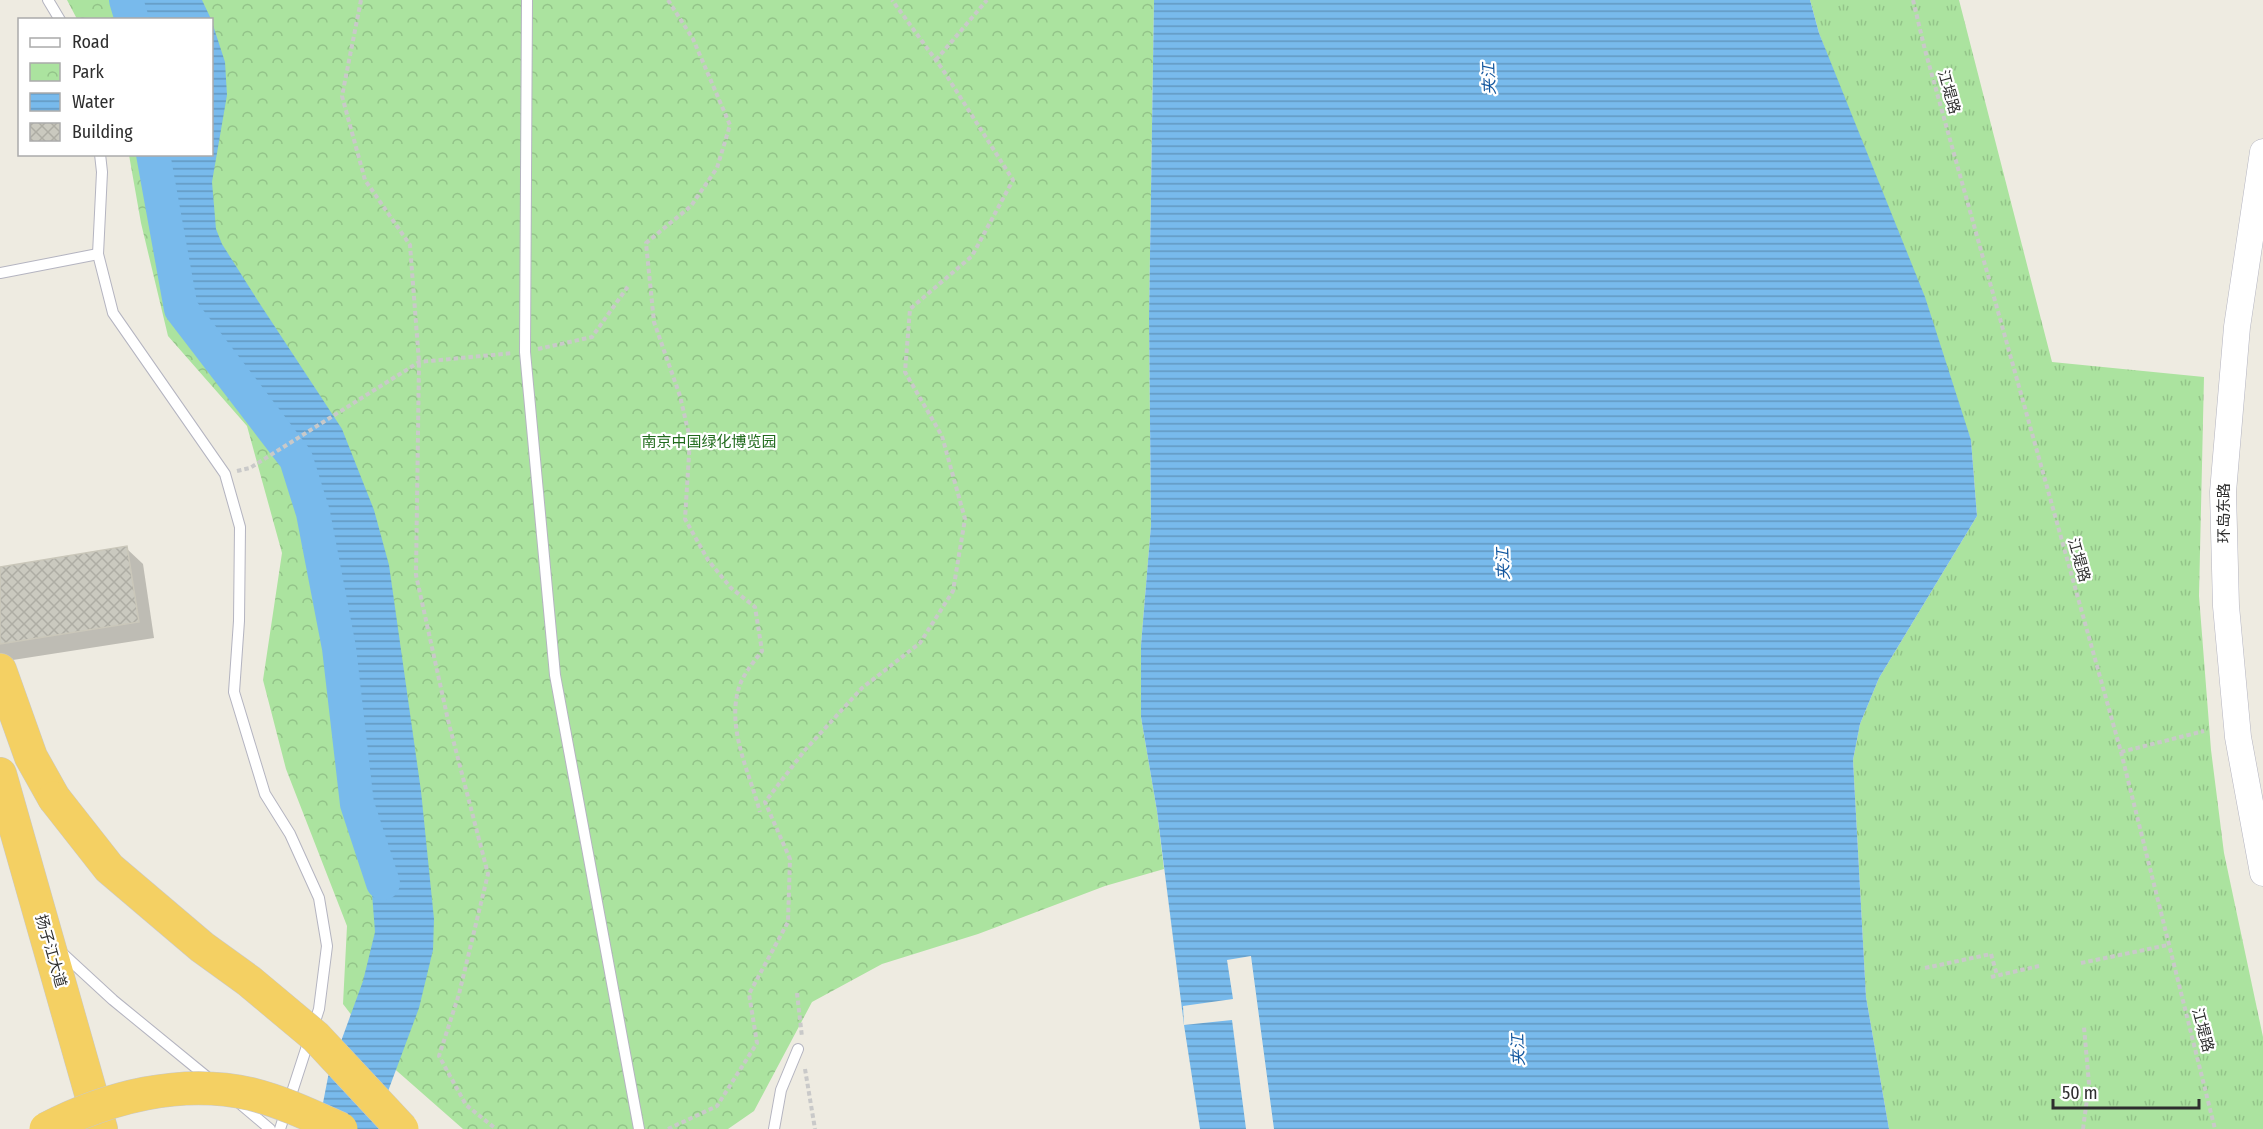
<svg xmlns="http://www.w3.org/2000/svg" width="2263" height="1129" viewBox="0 0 2263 1129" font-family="'Fira Sans Condensed','Noto Sans SC',sans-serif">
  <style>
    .grass { fill: url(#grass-tufts) }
    .park { fill: url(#park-crowns) }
    .water { fill: url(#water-rules) }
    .pier { fill: #eeebe1 }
    .shadow { fill: #0003 }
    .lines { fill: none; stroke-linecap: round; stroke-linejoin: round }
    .river { stroke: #78baec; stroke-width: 34 }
    .building { fill: url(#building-cross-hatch); stroke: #cac7ba; stroke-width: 1.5 }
    .service-casing { stroke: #b4b4c0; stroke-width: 12 }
    .tertiary-casing { stroke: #b4b4c0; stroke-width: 27 }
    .trunk-casing { stroke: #c9c9c9; stroke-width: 34 }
    .path { stroke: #c9c9c9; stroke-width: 4; stroke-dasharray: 4.5 3; stroke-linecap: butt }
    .service { stroke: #fff; stroke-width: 10 }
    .tertiary { stroke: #fff; stroke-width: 26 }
    .trunk { stroke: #f4d063; stroke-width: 33 }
    .trunk-bridge-casing { stroke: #c9c9c9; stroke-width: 34; stroke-linecap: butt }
    .trunk-bridge { stroke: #f4d063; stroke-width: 33 }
    .labels { text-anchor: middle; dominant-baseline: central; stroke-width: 4.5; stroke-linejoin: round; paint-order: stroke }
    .street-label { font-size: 15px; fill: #2e2e2e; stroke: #fff }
    .park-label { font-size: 15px; fill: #216b1d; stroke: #fff }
    .water-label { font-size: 16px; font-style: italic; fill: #11569e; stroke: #fff }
  </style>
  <defs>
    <pattern id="grass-tufts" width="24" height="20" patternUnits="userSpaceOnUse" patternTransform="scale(1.5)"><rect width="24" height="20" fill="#abe39f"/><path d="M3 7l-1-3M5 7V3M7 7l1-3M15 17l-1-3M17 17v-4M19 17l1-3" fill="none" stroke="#93c389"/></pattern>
    <pattern id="park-crowns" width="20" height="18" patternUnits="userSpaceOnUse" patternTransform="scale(1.5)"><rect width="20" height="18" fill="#abe39f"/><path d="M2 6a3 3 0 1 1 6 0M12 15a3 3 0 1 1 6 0" fill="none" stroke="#93c389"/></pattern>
    <pattern id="water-rules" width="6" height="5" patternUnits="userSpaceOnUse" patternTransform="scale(1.5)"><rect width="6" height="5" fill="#78baec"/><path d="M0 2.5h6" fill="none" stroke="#6398c0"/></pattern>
    <pattern id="building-cross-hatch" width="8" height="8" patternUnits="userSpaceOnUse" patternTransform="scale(1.5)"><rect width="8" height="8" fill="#cac9bf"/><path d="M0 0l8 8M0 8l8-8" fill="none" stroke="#aeada4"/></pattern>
  </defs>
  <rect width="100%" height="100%" fill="#eeebe1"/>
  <polygon class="grass" points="1810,0 1959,0 2052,362 2204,377 2199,596 2211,750 2224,853 2263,1037 2263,1129 1889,1129 1866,997 1853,760 1860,724 1879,678 1977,516 1971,440 1819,33"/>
  <polygon class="park" points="67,0 1154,0 1149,318 1151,525 1141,645 1141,717 1157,811 1164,869 1105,886 978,934 882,964 812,1002 754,1111 728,1129 463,1129 389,1064 343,1004 347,926 286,769 263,680 282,553 247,426 168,336 141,223 129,155 212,154 212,20 77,19"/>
  <g class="water">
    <polygon points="139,0 202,0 211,19 149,19"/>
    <polygon points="1154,0 1810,0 1819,33 1925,297 1971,440 1977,516 1879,678 1860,724 1853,760 1866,997 1889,1129 1200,1129 1184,1025 1157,811 1141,717 1141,645 1151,525 1149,318"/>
    <path d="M212,22L225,62L227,95L212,182L216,229L222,244L258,301L342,429L374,510L389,565L421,791L434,919L433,950L419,1008L384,1102L379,1129H318L328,1077L363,981L375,932L364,790L333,571L318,523L291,453L171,267C159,232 149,191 156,155L212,154Z"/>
  </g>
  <polygon class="pier" points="1251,956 1274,1129 1246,1129 1232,1020 1184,1025 1183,1006 1233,999 1227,960"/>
  <polygon class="shadow" points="126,548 143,564 154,638 0,662 0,568"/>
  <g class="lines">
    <g class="river">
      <polyline points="126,0 132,20"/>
      <polyline points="153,154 181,309 296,459 313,513 339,648 357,804 383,883"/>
    </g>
  </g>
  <polygon class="building" points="127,546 139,622 0,644 0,567"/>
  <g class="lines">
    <g class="service-casing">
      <g id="service">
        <polyline points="48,0 60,20"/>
        <polyline points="527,0 525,352 555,675 639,1129"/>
        <polyline points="100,154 102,172 98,254 113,313 225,474 240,527 239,621 234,692 265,794 290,834 319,898 327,946 319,1009 280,1129"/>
        <polyline points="0,273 98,254"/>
        <polyline points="62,953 113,1000 212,1081"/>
        <polyline points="238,1102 270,1129"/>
        <polyline points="774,1129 781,1090 798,1049"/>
      </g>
    </g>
    <g class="tertiary-casing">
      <polyline id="tertiary" points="2263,152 2237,327 2223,492 2226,606 2238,737 2263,873"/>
    </g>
    <g class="trunk-casing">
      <g id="trunk">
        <polyline points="0,670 31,757 54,798"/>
        <polyline points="0,774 101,1129"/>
      </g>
    </g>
    <g class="path">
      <polyline points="361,0 342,96 365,180 410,245 419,362 416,575 448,720 488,874 459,994 439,1056 466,1105 496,1129"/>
      <path d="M668,0L693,39L730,125L717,168L691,206L646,243L654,322L680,396L690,439L685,519L708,560L731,588L755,607L762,651C755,660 746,671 741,682C724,724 749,771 760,812"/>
      <polyline points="1913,0 1925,50 2121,752 2215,1129"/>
      <polyline points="936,60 987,0"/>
      <polyline points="538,349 592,337 629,285"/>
      <polyline points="237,471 250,468 419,362 513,353"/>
      <polyline points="2121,752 2204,731"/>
      <polyline points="2081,963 2168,945"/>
      <polyline points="1925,968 1991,954 1997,975"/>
      <polyline points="1991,977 2039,966"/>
      <polyline points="797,993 802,1037"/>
      <polyline points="805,1069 815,1129"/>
      <polyline points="668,1129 717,1106 757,1043 749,994 788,922 790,859 765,802 805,750 862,688 920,643 953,591 965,519 942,436 905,372 910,309 972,256 1013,180 943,70 892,0"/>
      <polyline points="2083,1129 2089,1084 2084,1027"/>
    </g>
    <use href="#service" class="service"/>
    <use href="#tertiary" class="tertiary"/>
    <use href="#trunk" class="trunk"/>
    <g class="trunk-bridge-casing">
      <g id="trunk-bridge">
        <polyline points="54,798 109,868 202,947 249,981 316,1037 402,1129"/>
        <path d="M46,1129C108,1097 181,1078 251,1094C283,1102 312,1116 341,1129"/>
      </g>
    </g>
    <use href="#trunk-bridge" class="trunk-bridge"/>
  </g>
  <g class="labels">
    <g class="street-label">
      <text transform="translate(1949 92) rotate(74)">江堤路</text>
      <text transform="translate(2224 513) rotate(-90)">环岛东路</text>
      <text transform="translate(2079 560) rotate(74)">江堤路</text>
      <text transform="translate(51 951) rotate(74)">扬子江大道</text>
      <text transform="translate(2203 1030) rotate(75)">江堤路</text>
    </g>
    <g class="park-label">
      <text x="709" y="442">南京中国绿化博览园</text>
    </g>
    <g class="water-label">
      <text transform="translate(1489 79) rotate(-92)">夹江</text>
      <text transform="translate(1503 564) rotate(-92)">夹江</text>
      <text transform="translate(1518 1050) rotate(-92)">夹江</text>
    </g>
  </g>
  <rect x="18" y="18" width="195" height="138" fill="#ffffff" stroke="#ababab" stroke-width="1.5"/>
  <rect x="30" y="38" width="30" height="9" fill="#ffffff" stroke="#ababab" stroke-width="1.5"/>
  <text x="72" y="48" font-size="18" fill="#2e2e2e">Road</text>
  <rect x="30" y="63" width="30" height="18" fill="url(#park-crowns)" stroke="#ababab" stroke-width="1.5"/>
  <text x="72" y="78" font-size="18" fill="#2e2e2e">Park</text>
  <rect x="30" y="93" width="30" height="18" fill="url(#water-rules)" stroke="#ababab" stroke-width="1.5"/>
  <text x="72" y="108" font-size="18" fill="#2e2e2e">Water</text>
  <rect x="30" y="123" width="30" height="18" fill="url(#building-cross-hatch)" stroke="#ababab" stroke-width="1.5"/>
  <text x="72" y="138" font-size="18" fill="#2e2e2e">Building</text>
  <path d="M2053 1099v9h146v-9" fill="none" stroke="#2e2e2e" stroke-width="3"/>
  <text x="2062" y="1099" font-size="18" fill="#2e2e2e" stroke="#ffffff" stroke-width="4.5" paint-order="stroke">50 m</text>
</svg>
